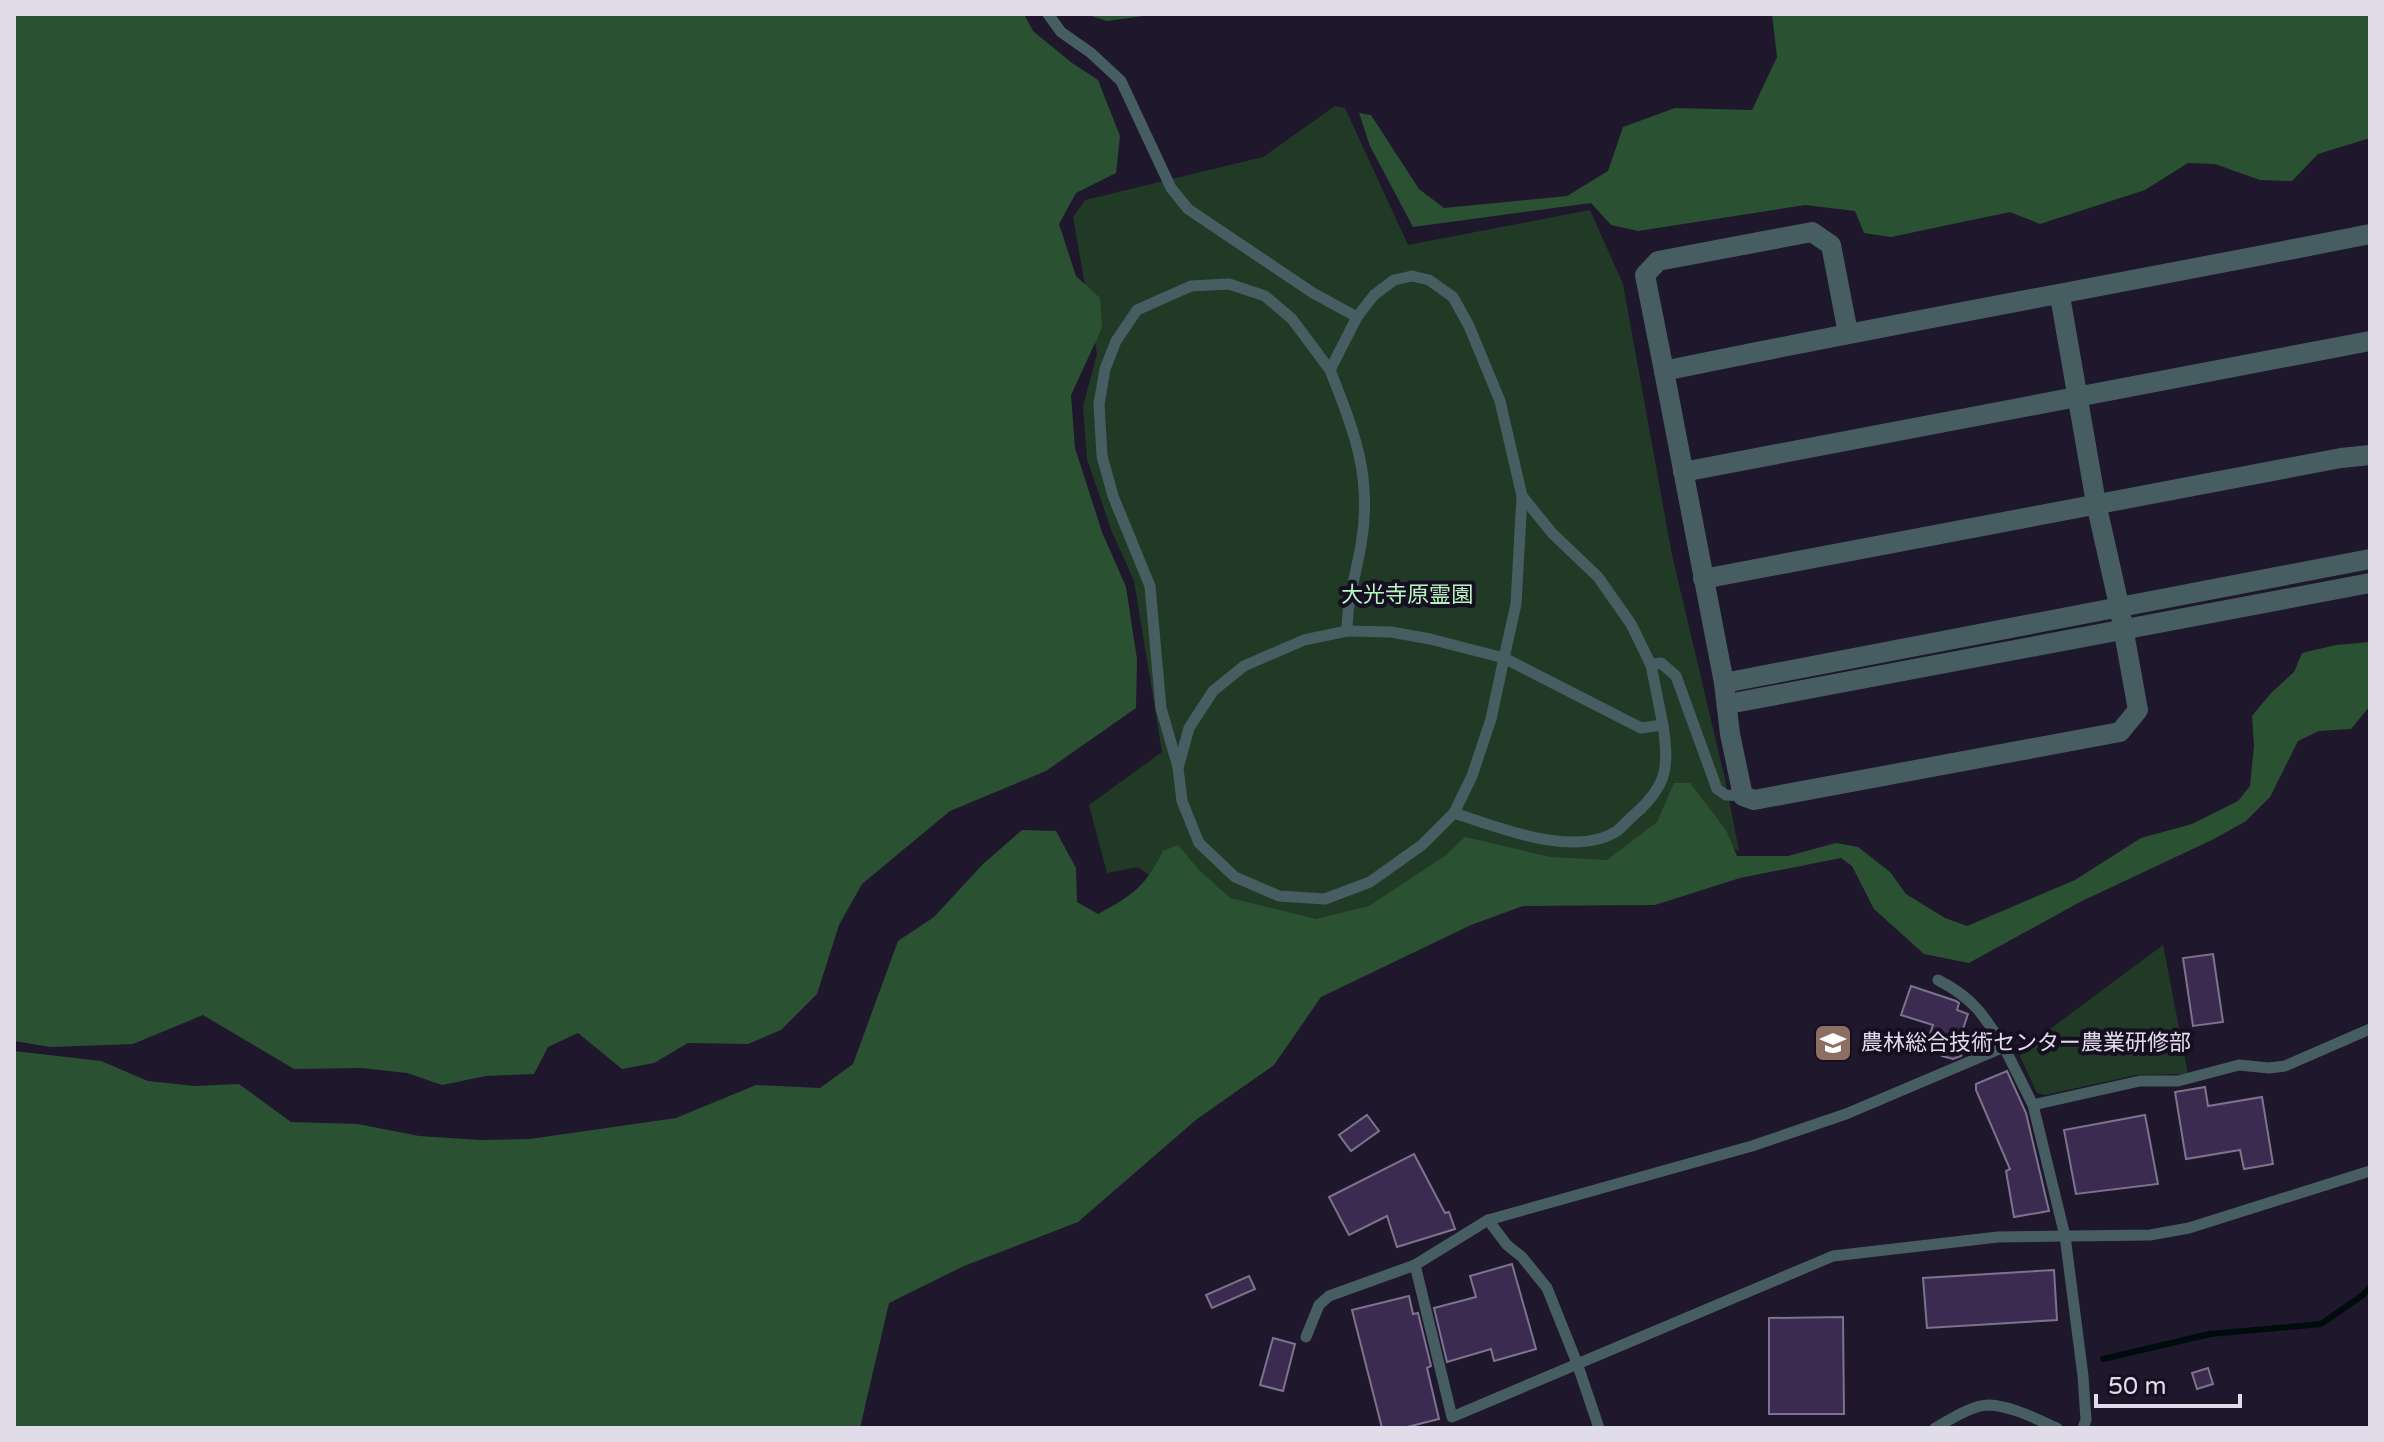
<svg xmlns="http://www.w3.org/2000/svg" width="2384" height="1442" viewBox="0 0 2384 1442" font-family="'Varela Round','Noto Sans JP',sans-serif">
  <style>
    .green { fill: #213a26 }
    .forest { fill: #2b5133 }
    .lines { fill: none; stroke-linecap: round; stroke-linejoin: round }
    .stream { stroke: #000c0c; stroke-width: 6 }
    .building { fill: #3b2b50; stroke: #7d738c; stroke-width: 2 }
    .service { stroke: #465e62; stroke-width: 11 }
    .minor { stroke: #465e62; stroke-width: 20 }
    .labels { text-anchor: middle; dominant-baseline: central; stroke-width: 8; stroke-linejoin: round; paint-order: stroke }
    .park-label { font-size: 22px; fill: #b6f5c0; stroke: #160e21 }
    .poi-label { font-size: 22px; fill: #e1dcea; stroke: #160e21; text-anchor: start }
  </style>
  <rect width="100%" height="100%" fill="#1f172b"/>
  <g class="green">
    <polygon points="1335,106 1345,108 1408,245 1590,210 1623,284 1672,555 1725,779 1739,851 1684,824 1598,869 1272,967 1138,867 1107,873 1089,805 1162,752 1134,581 1112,532 1087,459 1083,406 1097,354 1073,217 1085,200 1263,157"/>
    <polygon points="2163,945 2188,1074 2136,1075 2045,1095 2037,1093 2020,1056 2034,1041"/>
  </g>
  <g class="forest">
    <polygon points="14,14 1024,14 1033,31 1072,63 1098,80 1120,136 1116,173 1076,193 1059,224 1076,276 1100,298 1102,328 1071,395 1075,448 1102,532 1126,587 1137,659 1136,708 1046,771 950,811 862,884 839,925 817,994 781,1030 748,1044 688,1043 654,1063 622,1069 578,1033 548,1047 534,1074 486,1076 442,1085 407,1073 362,1068 294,1069 203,1015 133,1044 50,1047 14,1041"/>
    <polygon points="1085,14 1158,14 1107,21"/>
    <polygon points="1772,14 2370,14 2370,138 2318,154 2292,181 2260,180 2215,164 2188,163 2145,190 2040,224 2010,212 1891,237 1864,233 1855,211 1805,205 1638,231 1611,225 1591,203 1413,227 1370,146 1359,113 1371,115 1419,189 1444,208 1567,196 1608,171 1623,127 1675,108 1752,110 1777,57"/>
    <path d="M2370,642V706L2351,729L2319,731L2298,741L2270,797L2246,821L2214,839L2080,902L1969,963L1924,954L1874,909L1852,866L1841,858L1740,878L1655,905L1523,906L1471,925L1321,997L1274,1065L1197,1119L1078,1222L964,1266L889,1303L860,1428H14V1051L101,1061L148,1081L195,1086L239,1084L291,1122L358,1124L419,1136L480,1140L530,1139L676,1118L756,1085L820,1088L853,1064L898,941L934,917L983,864L1022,830L1056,831L1076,868L1077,902L1098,914C1133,895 1145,887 1163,851L1178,845L1199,870L1230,898L1316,919L1369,906L1445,856L1465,837L1550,857L1607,860L1657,822L1674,783H1690L1726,830L1737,856H1788L1836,843L1858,847L1890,872L1906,894L1945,918L1967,926L2075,880L2141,838L2192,824L2238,801L2250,786L2254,746L2252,716L2271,693L2294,672L2302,653L2336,645Z"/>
  </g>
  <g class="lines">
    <polyline class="stream" points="2103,1359 2210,1334 2321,1324 2363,1295 2370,1287"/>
  </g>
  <g class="building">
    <polygon points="2213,954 2223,1022 2193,1026 2183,958"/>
    <polygon points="1911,986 1956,1001 1959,1003 1957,1010 1968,1014 1959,1041 1965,1043 1961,1056 1953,1059 1942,1056 1943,1052 1926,1046 1933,1025 1901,1015"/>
    <polygon points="2007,1071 2026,1113 2049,1211 2014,1217 2006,1171 2010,1169 1976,1090 1976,1084"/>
    <polygon points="2205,1087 2208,1106 2262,1097 2273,1164 2244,1169 2240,1150 2186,1159 2175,1092"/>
    <polygon points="1367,1115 1379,1131 1351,1151 1339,1135"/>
    <polygon points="2145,1115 2158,1184 2076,1194 2064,1130"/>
    <polygon points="1414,1154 1445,1213 1449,1212 1455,1229 1397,1247 1387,1216 1349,1235 1329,1197"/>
    <polygon points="1512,1264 1536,1349 1494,1361 1491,1349 1447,1362 1434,1308 1476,1297 1470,1276"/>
    <polygon points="2054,1270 2057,1320 1927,1328 1923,1278"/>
    <polygon points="1249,1276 1255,1289 1212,1308 1206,1295"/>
    <polygon points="1409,1296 1413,1314 1418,1313 1431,1366 1427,1368 1439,1419 1403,1428 1382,1428 1352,1310"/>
    <polygon points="1843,1317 1844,1414 1769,1414 1769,1318"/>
    <polygon points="1273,1338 1295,1344 1283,1391 1260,1385"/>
    <polygon points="2208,1368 2213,1384 2197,1389 2192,1373"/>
  </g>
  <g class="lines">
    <g class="service">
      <path d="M1048,14L1061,32L1091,53L1121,81L1171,188L1188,209L1313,293L1357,317L1330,370C1354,431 1373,477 1361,545C1356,574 1347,601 1347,631"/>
      <polyline points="1357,317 1374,295 1394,280 1412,276 1429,280 1453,297 1469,326 1500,401 1522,496 1516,604 1504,658 1491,719 1472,776 1454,813 1422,845 1370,882 1325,899 1279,896 1235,877 1199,843 1182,801 1178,768 1189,728 1213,691 1244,666 1304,640 1347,631 1391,632 1430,639 1504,658 1641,728 1663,725 1651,665 1661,663 1676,676 1717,789 1726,795 1743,796"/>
      <polyline points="1522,496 1552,533 1598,577 1631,624 1651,665"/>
      <polyline points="1178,767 1161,708 1150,586 1113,496 1102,456 1099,404 1105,369 1116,341 1137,310 1191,286 1229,284 1265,296 1292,319 1330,370"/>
      <path d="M1454,813C1498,827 1574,859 1617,831C1623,826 1629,819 1635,814C1668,785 1669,766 1663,725"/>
      <path d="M1938,980C1973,998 1983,1014 2004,1047"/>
      <polyline points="2033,1105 2140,1081 2178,1081 2239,1065 2269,1068 2285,1066 2370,1029"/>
      <polyline points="1488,1220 1507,1245 1522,1257 1547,1288 1577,1363 1599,1428"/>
      <polyline points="1415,1265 1452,1417 1833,1256 1998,1237 2150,1235 2189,1228 2370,1171"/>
      <polyline points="1306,1337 1319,1305 1329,1296 1415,1265 1488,1220 1752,1146 1846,1114 2004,1047 2033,1105 2065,1236 2083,1376 2086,1420 2083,1428"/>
      <path d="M1935,1428C1950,1420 1971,1405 1989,1405C2012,1406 2036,1419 2057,1428"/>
    </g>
    <g class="minor">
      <path d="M2060,296L2096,503L2119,605L2138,710L2120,732L1754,800L1743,796L1730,734L1724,683L1664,371C1899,322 2135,281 2370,234"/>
      <polyline points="1664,371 1645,275 1658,261 1812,232 1831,245 1848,333"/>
      <polyline points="1683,472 2370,341"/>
      <polyline points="1703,579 2341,458 2370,455"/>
      <polyline points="1724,683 2370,559"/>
      <polyline points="1728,704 2370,583"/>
    </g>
  </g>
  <defs>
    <g id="university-square" transform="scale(2)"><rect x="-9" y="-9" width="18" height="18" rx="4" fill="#8d6e63" stroke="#160e21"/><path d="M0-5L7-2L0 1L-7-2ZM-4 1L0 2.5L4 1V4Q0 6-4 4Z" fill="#fff"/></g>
  </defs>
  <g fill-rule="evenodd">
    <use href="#university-square" x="1833" y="1043"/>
  </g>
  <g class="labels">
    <g class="park-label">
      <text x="1407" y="595">大光寺原霊園</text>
    </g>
    <g class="poi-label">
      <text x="1861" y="1043">農林総合技術センター農業研修部</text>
    </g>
  </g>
  <rect width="2384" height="1442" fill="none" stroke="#e1dcea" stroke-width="32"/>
  <path d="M2096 1394v12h144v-12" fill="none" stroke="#e1dcea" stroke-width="4"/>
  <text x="2108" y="1394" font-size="24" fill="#e1dcea" stroke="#160e21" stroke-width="6" paint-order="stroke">50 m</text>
</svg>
